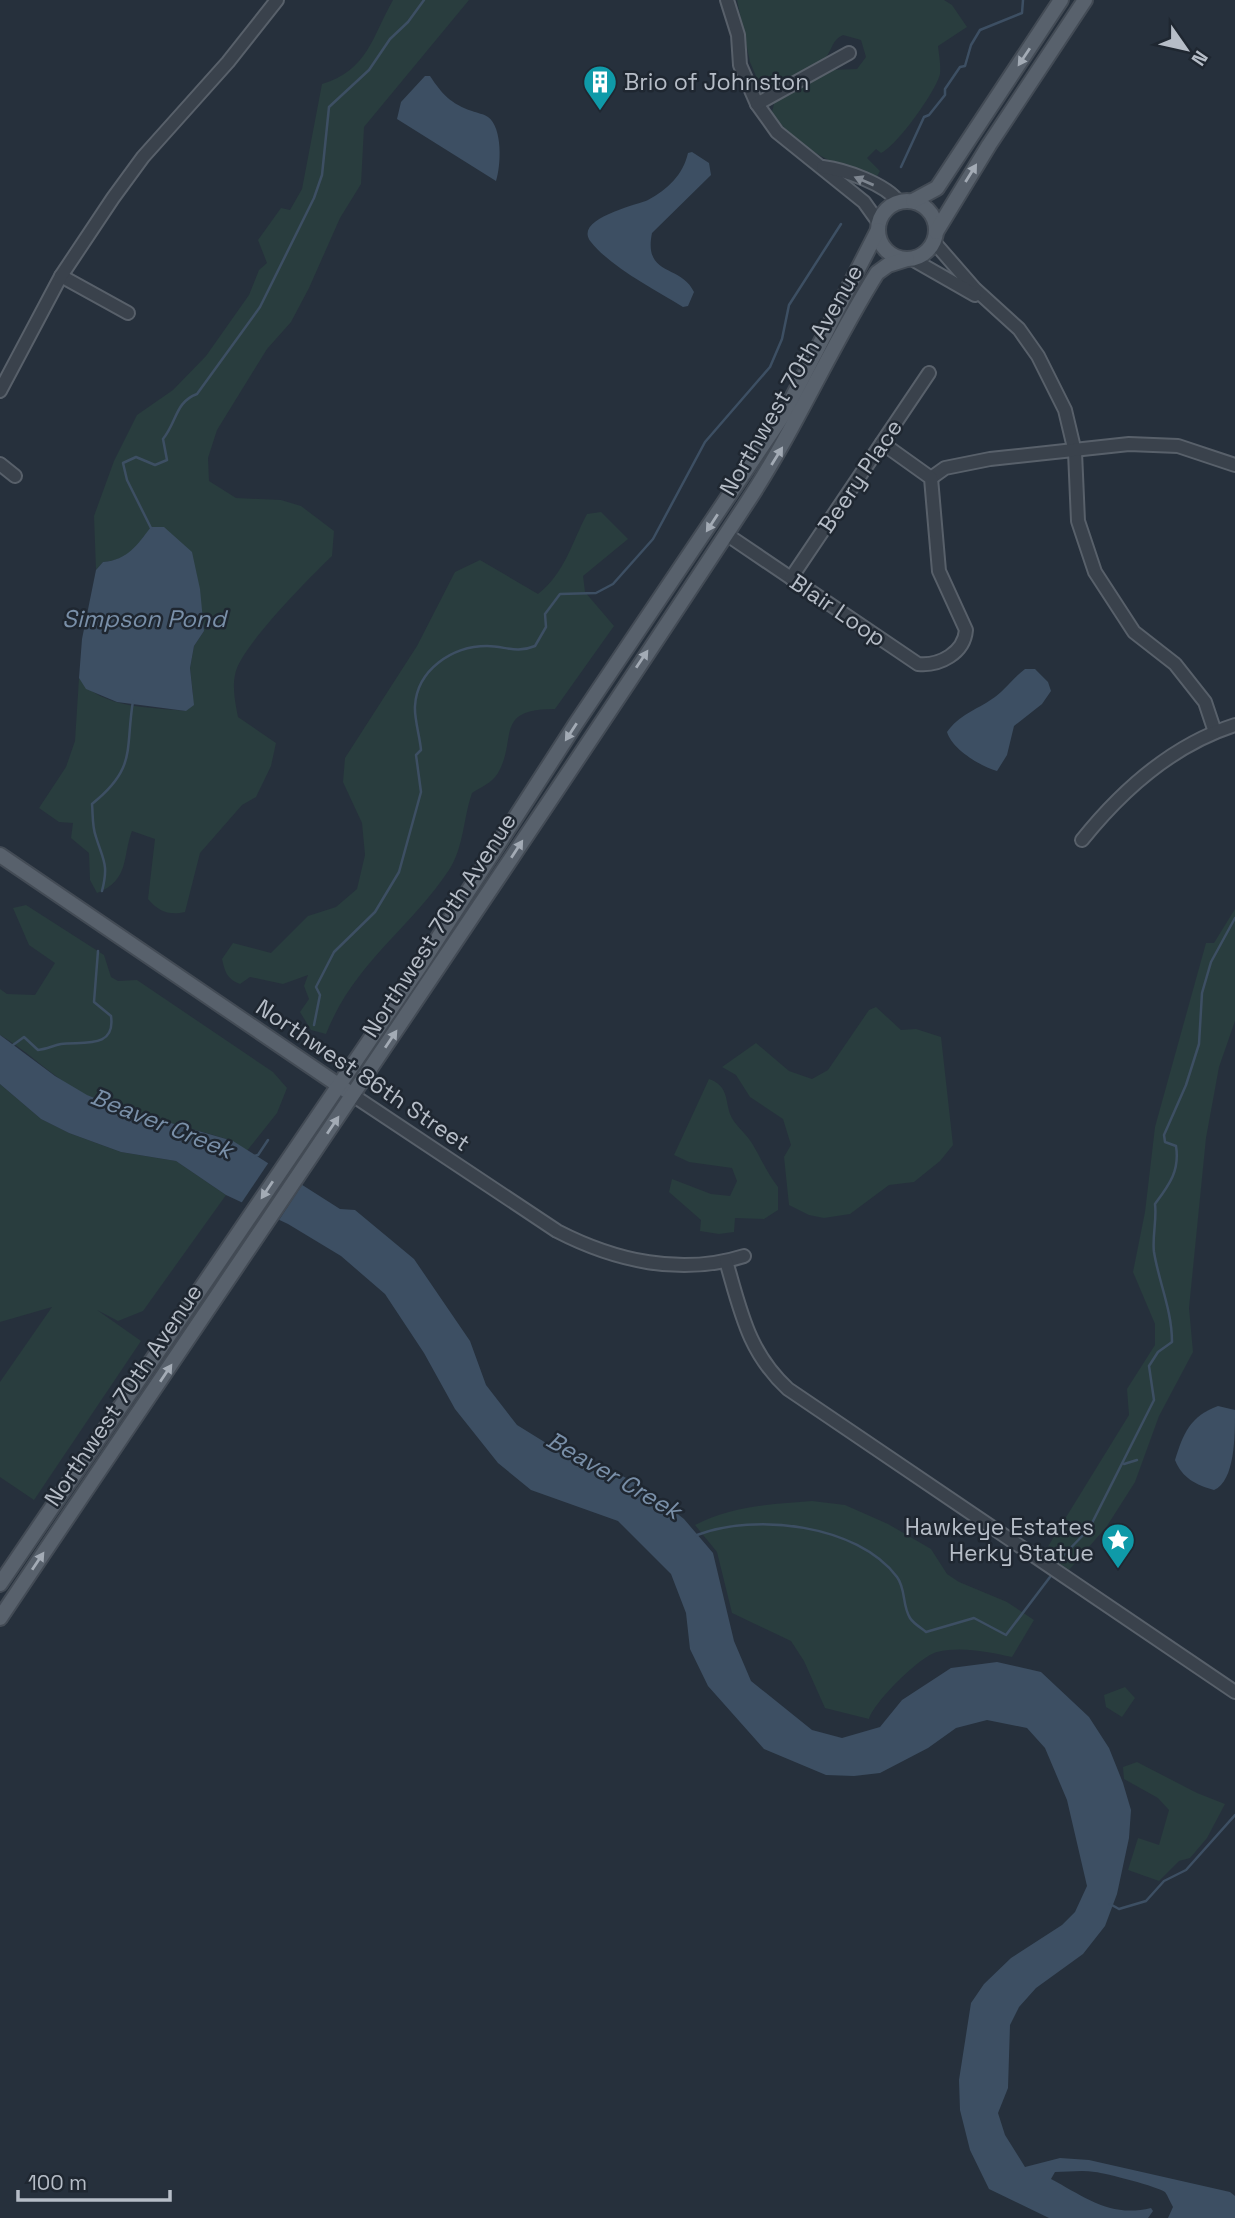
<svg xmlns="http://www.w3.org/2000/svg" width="1235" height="2218" viewBox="0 0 1235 2218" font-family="'Space Grotesk',sans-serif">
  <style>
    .green { fill: #293d3e }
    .water { fill: #3d4f63 }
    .pier { fill: #26303c }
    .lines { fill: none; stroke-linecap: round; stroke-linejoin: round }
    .stream { stroke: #3d4f63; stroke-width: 2.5 }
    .minor-casing { stroke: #58606a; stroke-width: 16 }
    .major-casing { stroke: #434b55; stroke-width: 18 }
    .minor { stroke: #3a424c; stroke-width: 12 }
    .major { stroke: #58616c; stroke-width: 14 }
    .oneway { fill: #a3abb5 }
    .oneway2 { fill: #7e8690 }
    .labels { text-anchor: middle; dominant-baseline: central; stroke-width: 5; stroke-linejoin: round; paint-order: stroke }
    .poi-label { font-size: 23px; fill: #b6bdc7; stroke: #1f2731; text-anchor: start }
    .street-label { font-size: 23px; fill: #b6bdc7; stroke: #1f2731 }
    .water-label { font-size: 24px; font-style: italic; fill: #798fa8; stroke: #1f2731 }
  </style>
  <rect width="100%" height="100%" fill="#26303c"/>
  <g class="green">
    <path d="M393,0H469L364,127L361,184L340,218L309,288L291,322L267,349L217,430L208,458L209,481L236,498L281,500L301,506L334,531L332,556C309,578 248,640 237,668C231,683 235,702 238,717L276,743L271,766L256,797L242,805L200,853L185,912C169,916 158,911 148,899L155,839L132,831C122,857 130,880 97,893L90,880L89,853L71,838L73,823L59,822L39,808L66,767L75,741L79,678C100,709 151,707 186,711L193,695L190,668L194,646L204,631L196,572L144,536C134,552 122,561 103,562L96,570L94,516L114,461L137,415L173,390L206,356L249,295L259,270L267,263L258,240L281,208L290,210L302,189L322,84C368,70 372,37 393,0Z"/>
    <path d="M737,0H944L952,5L967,27L938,46C939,55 941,66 940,74C936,91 897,146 881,153L876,149L867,158L880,171L875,180C836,165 796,149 772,112L775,100L831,70L857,69L866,57L861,40L843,35C832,40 833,48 826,57C819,67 772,91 761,88L750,62Z"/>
    <path d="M601,512L628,539L583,576L585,592L614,626L555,709C493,709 518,738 498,773C492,783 481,787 472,793C463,819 464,847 449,870C409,930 354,963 326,1034L311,1030L300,1012L309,999L304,986L308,975L283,984L250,977L240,984C227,979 225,972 222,959L233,943L271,953L308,916L336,907L357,889L365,855L362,823L343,782L345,758L417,646L455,572L480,560L538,594C565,573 572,542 587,514Z"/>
    <path d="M26,905L104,955L111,977L118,981L137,980L273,1072L287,1088L277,1113L246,1152L232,1141C185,1125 134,1117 88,1096C56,1081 31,1053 0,1035V989L7,994L35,995L55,963L29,945L13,908Z"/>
    <polygon points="1235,909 1235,1021 1219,1067 1206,1138 1189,1308 1193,1352 1159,1416 1135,1482 1107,1526 1069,1570 1044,1553 1129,1415 1127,1389 1155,1345 1155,1324 1133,1272 1145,1212 1155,1127 1206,943 1214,943"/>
    <polygon points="876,1007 901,1030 916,1029 941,1037 953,1145 940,1161 914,1182 889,1185 850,1214 824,1218 809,1215 789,1205 784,1157 791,1145 783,1119 750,1097 736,1075 722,1067 756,1043 789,1071 812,1079 828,1070 869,1010"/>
    <path d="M709,1079C728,1086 725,1098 730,1114C734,1125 747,1134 753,1145C762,1160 767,1173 778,1187V1210L764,1219L735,1218L734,1232L719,1234L700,1231L701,1220L669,1192L672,1179L711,1194L730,1196L737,1181L732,1168L689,1162L674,1155Z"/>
    <polygon points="0,1084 41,1119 69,1133 121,1152 176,1161 226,1195 143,1311 118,1321 97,1310 141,1341 34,1500 0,1477 0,1382 52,1307 0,1322"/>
    <path d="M812,1501L845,1505L888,1524L931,1549L947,1574L959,1582L1007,1602L1034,1620L1012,1657C988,1652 962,1646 937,1652C920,1656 874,1702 869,1719L825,1708L804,1661L791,1641L732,1613L717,1552L695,1525C732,1506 772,1504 812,1501Z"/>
    <polygon points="1125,1687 1135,1698 1122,1717 1106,1707 1104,1695"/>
    <polygon points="1137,1762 1197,1793 1225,1804 1207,1838 1190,1858 1179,1861 1159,1881 1128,1870 1138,1838 1159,1845 1169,1810 1158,1798 1124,1779 1123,1767"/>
  </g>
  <g class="water">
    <path d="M425,76H430C442,94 451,104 472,111C477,113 484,114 488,117C503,128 501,166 496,181L397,119L401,102Z"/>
    <path d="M692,152L709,163L711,175L652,233C643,277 681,264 694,292L688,306L683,307C653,288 613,269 591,242C572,219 637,205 648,200C667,190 683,175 688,153Z"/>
    <path d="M151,527H164L192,552L200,589L204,631L194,646L190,668L194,705L186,711L117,702L86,689L79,678L82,639L96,570L103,562C128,560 137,545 151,527Z"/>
    <path d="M1025,669H1035L1048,682L1051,691L1042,704L1014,726L1007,755L997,771C980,766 952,749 947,732C959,715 976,710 992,699C1002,693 1013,678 1025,669Z"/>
    <path d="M0,1035L55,1076L87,1095L119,1108L233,1141L340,1209L355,1210L414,1259L470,1341L486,1385L517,1425L559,1451L617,1473L646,1489L684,1519L713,1553L734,1641L751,1681L812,1730L842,1738L880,1727L902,1700L951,1668L997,1662L1041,1672L1089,1717L1109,1748L1123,1783L1131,1810L1129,1838L1117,1894L1105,1926L1083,1954L1036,1988L1019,2007L1010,2025L1008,2088L998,2113L1005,2135L1025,2167L1060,2158L1089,2160L1230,2192L1235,2196V2218H1168L1173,2207C1170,2202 1168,2196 1165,2192C1159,2187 1105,2173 1095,2172C1082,2170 1068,2172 1055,2172L1051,2179C1085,2197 1110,2218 1151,2208L1153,2211L1148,2218H1049L989,2189L970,2150L960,2110L959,2080L971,2003L984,1984L1011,1958L1062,1925L1075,1912L1087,1886L1067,1800L1045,1748L1027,1728L987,1720L956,1728L928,1748L880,1773L854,1776L826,1775L764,1749L708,1686L690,1649L686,1613L671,1574L618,1521L531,1490L498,1463L455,1409L424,1353L385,1294L341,1256L288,1224L226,1195L176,1161L121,1152L69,1133L41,1119L0,1084Z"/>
    <path d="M1218,1406L1235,1410C1235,1436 1235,1481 1214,1490C1196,1485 1182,1478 1175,1460C1183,1434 1190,1416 1218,1406Z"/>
  </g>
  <polygon class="pier" points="269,1162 304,1182 277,1223 240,1205"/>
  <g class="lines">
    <g class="stream">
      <polyline points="901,167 924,117 929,115 945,95 945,89 960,67 965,66 971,45 980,30 1022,13 1023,0"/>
      <path d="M151,528L127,480L123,463L136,457L155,465L167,460L163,439C177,422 175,402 197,394L260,307L314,198L322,175L329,107L369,70L390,39L408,22L424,0"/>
      <path d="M102,891C109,864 103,860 96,837C92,827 93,814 92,804C137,768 125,750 133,701"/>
      <path d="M314,1025L320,995L316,987L334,952L375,912L399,872L421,792L416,755L421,750C420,737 414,718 415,706C417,670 452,646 487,646C505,646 516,654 535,646L546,627L545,614L560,594L596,593L613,584L653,539L705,442L770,367L782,339L789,305L841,224"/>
      <path d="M13,1045L24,1037L38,1050C47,1049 52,1046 61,1044C81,1041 116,1050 111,1016L94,1002L98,951"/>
      <polyline points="251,1157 258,1155 268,1140"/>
      <polyline points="1124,1464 1137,1460"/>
      <path d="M697,1535C755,1513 857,1524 897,1577C906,1589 902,1605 910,1618C913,1623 921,1628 926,1632L974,1618L1006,1635L1050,1577"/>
      <path d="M1057,1562L1089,1529L1154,1400L1149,1366L1158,1352L1172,1342C1172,1310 1159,1283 1154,1252C1152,1237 1157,1220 1155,1204C1169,1185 1180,1171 1176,1146L1165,1142L1164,1135L1186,1085L1199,1044L1202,993L1211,962L1235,918"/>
      <polyline points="1110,1904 1119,1909 1146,1901 1164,1881 1186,1870 1235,1815"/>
    </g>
    <g class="minor-casing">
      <g id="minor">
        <polyline points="727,0 738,35 740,65 757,104 777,132 864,202 879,223"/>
        <polyline points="757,104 849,53"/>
        <path d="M823,167C846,170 885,184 899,202"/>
        <polyline points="934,242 975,289 1019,329 1038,356 1065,410 1075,452 1078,521 1095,572 1134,632 1175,664 1205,702 1215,732"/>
        <polyline points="912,259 975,295"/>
        <polyline points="61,276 128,313"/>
        <polyline points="0,391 61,276 113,198 143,157 228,62 277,0"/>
        <polyline points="0,464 15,476"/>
        <polyline points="931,478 945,468 990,459 1129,444 1178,446 1235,465"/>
        <path d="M726,534L918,664C940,666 964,653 966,630L939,571L931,478L882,443"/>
        <polyline points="791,578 929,373"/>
        <path d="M1082,840C1123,789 1172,745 1235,725"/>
        <path d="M351,1094L557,1231C615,1261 681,1276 744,1256"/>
        <path d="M726,1261C741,1312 748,1352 788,1389L1235,1692"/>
      </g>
    </g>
    <g class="major-casing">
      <g id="major">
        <circle cx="907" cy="230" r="29"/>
        <polyline points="913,201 937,188 1061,0"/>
        <polyline points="936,232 989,145 1085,0"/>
        <polyline points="0,855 347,1091"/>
        <polyline points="0,1584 420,966 575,725 785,412 878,230"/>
        <path d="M0,1618C249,1247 501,878 746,504C795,430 830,348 877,273L888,265L907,259"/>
      </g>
    </g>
    <use href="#minor" class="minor"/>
    <use href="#major" class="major"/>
  </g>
  <defs><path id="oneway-solid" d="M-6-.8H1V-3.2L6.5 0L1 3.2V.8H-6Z" transform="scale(1.75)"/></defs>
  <g class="oneway">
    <use href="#oneway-solid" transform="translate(1024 57) rotate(124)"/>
    <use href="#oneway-solid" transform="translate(971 173) rotate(-58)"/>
    <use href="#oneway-solid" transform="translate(777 456) rotate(-58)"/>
    <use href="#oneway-solid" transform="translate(712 523) rotate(123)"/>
    <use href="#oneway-solid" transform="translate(642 659) rotate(-56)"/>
    <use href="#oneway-solid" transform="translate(571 732) rotate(123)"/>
    <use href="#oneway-solid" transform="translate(517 849) rotate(-57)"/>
    <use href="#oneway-solid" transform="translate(391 1039) rotate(-56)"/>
    <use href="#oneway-solid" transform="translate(333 1125) rotate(-56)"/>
    <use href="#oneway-solid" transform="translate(267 1190) rotate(124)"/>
    <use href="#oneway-solid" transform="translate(166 1373) rotate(-56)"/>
    <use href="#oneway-solid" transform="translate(38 1561) rotate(-56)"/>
  </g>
  <use class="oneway2" href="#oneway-solid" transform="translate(864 181) rotate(-157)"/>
  <defs>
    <g id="building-pin" transform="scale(1.75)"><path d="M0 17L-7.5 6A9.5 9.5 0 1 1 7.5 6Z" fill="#0f9aa8" stroke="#1f2731"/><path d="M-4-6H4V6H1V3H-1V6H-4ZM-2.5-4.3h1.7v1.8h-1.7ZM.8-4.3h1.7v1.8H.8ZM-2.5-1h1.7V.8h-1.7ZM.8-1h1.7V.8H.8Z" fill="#fff"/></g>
    <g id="sight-pin" transform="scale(1.75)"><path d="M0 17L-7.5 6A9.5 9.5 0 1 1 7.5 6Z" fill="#0f9aa8" stroke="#1f2731"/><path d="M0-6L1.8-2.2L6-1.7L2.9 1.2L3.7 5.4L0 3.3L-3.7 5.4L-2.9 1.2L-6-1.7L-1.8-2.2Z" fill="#fff"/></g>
  </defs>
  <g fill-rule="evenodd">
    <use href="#building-pin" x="600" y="82"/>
    <use href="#sight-pin" x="1118" y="1540"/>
  </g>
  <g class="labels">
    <g class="poi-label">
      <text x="624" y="82">Brio of Johnston</text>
      <text x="1094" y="1527" text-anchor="end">Hawkeye Estates<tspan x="1094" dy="26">Herky Statue</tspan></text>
    </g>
    <g class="street-label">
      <text transform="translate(791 380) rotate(-60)">Northwest 70th Avenue</text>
      <text transform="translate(860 476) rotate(-56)">Beery Place</text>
      <text transform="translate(838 610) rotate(34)">Blair Loop</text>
      <text transform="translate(439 925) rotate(-57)">Northwest 70th Avenue</text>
      <text transform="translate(363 1075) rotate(34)">Northwest 86th Street</text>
      <text transform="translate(123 1395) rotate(-56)">Northwest 70th Avenue</text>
    </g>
    <g class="water-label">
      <text x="144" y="618">Simpson Pond</text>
      <text transform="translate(162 1123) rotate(22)">Beaver Creek</text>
      <text transform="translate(614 1475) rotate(30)">Beaver Creek</text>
    </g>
  </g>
  <g transform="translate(1186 49) rotate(124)" stroke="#1f2731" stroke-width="5" paint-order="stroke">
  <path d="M0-5L12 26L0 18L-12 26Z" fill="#b6bdc7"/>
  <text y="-10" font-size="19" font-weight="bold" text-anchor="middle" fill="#b6bdc7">N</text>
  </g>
  <path d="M18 2190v10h152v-10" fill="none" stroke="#b6bdc7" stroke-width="3.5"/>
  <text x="28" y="2190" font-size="21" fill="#b6bdc7" stroke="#1f2731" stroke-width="5" paint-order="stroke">100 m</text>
</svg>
